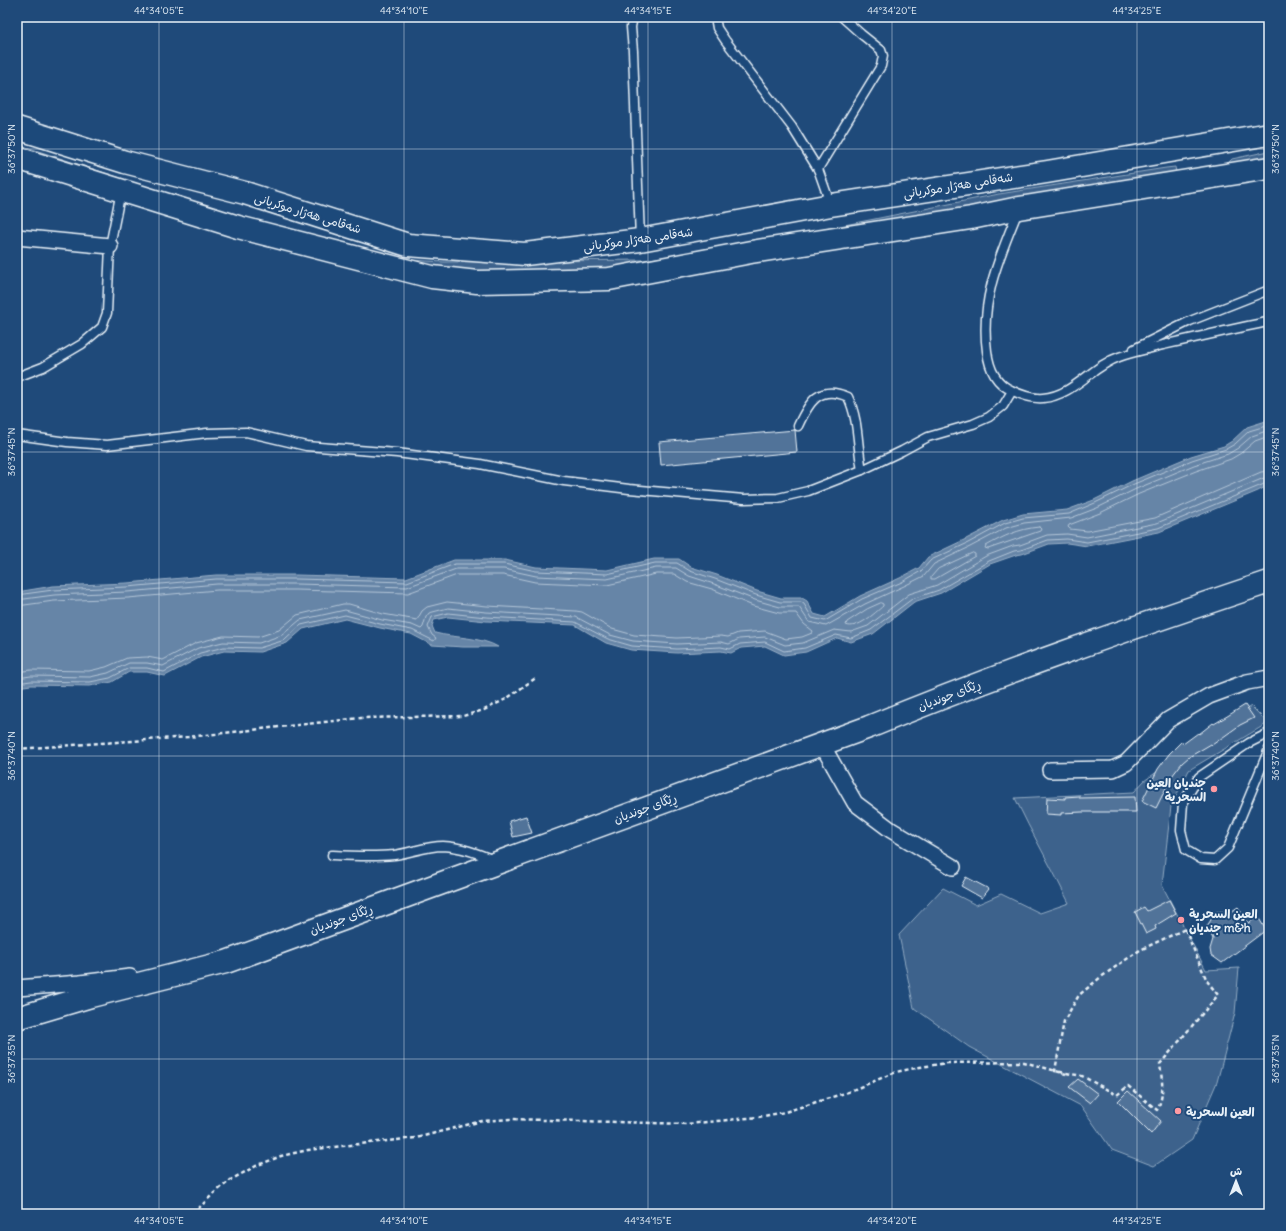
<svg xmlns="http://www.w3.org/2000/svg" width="1286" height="1231" viewBox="0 0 1286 1231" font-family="Delius,'Playpen Sans Arabic',sans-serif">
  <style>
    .green { fill: #3c628c; stroke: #92aac2 }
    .water { fill: #6685a7; stroke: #9ab0c7 }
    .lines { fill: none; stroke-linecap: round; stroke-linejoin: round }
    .shore { stroke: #b4c6d8; stroke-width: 1 }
    .building { fill: #517399; stroke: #e8f1f8 }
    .service-casing { stroke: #e8f1f8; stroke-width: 11 }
    .minor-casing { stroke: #e8f1f8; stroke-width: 18 }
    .primary-casing { stroke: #e8f1f8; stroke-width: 25 }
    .trunk-casing { stroke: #e8f1f8; stroke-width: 25 }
    .path { stroke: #e8f1f8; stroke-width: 2.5; stroke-dasharray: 4 3; stroke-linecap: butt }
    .service { stroke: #1f4a7a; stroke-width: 8 }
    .minor { stroke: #1f4a7a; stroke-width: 15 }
    .primary { stroke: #1f4a7a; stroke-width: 22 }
    .trunk { stroke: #1f4a7a; stroke-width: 22 }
    .ticks { fill: none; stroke: #e8f1f8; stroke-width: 1; stroke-opacity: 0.45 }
    .poi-dot { fill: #ff9aa2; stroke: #1f4a7a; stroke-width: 1.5 }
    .labels { text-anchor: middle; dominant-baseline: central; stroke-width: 4; stroke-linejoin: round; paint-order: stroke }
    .street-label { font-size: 12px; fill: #e8f1f8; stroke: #1f4a7a }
    .poi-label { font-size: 12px; font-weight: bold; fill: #e8f1f8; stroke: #1f4a7a; text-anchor: start }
    .neatline { fill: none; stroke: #e8f1f8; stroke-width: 1.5 }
    .ticks-label { font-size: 10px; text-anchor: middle; fill: #e8f1f8 }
  </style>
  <rect width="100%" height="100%" fill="#1f4a7a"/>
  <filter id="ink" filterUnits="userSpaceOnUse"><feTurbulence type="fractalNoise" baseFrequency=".025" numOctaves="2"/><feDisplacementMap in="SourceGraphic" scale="8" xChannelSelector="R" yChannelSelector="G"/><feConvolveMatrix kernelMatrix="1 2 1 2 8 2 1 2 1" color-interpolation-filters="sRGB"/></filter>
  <g filter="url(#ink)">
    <g class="green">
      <polygon points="17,144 239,217 411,260 444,262 643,260 750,244 999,194 1166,168 1175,167 1176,172 1171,179 646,272 443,275 17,157"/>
      <polygon points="1269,151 1269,163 1225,166 1232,159"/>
      <path d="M1251,706L1268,723L1189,770L1171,806L1162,885L1206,970L1239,968L1235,1013L1217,1082L1192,1140L1154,1166L1112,1150L1081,1106L969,1047L914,1008L899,935L943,888L976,905L1001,894L1040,913L1069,903C1052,868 1032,834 1015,798L1134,792L1144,781Z"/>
    </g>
    <path class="water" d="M1269,420V485L1258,491L1159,532L1087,546L1067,543L1049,544L1022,554L1016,555L990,564L941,593L914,602L873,634L851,642L837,638L806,652L784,655L765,646L741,648L731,653L721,651L677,653L631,650L606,643L575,625L486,621L448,617L434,620L432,626L435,633C454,638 482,637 498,647H463L432,645L411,634L380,628L345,619L303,629L287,643L260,652L224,651L201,657L165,676L147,672H129L112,682L90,686L31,685L17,687V592L53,586L127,583L216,575H296L406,578L454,560H505L536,567L607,570L654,559H679L691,567L717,575L757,591L781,598H802L807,601L814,614L825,617L860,596L900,578L919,568L928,557L966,539L1003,520L1023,514L1067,510L1094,500L1132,481L1191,456L1224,446L1232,441L1247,427Z"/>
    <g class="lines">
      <g class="shore">
        <polyline points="1269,436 1255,441 1241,453 1231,459 1196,471 1139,494 1100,513 1069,525 1068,527 1070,529 1087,531 1155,518 1261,472 1269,471"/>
        <path d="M1039,527L1041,529L1040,531L988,549L985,548L986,546C1004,536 1018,529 1039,527Z"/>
        <polygon points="973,553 975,554 975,556 935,579 931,579 931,577 938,569"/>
        <polyline points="17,595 53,590 127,587 216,579 296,579 407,582 455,564 504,564 536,571 607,574 655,563 677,563 690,571 715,579 756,595 780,602 801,602 804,604 812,618 825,621 862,599 902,582 921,571 931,560 968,543 1005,523 1023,518 1069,514 1095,503 1134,484 1192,460 1226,449 1235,444 1249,431 1269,425"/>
        <polyline points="17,600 54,595 127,592 217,584 296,584 407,587 456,569 504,569 536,576 607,579 656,568 676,568 689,576 714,584 755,600 780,607 799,607 809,622 826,626 865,604 904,586 924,576 934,564 970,547 1006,528 1024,523 1071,518 1097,508 1136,489 1194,465 1228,454 1238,448 1252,436 1269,430"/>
        <path d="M881,603L883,604V606C875,613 857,630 846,625L847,622L867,609Z"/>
        <polyline points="17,606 54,601 128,598 217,590 296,590 408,593 457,575 503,575 535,582 607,585 656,574 674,574 687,582 712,589 753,606 779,613 796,613 804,624 813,631 812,633 802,637 786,639 765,631 738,633 728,637 721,636 677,638 634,635 612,629 582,612 576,611 487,606 447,602 427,607 422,611 417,620 383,614 349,604 343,604 297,615 279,630 258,637 223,636 196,643 163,660 147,657 127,658 106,667 89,671 31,670 17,672"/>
        <polyline points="17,678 31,676 90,677 108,673 129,663 147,663 163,666 198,648 223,642 259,643 282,635 300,620 345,610 382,620 412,625 421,629 423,627 426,617 429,613 448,608 486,612 576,617 610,635 633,641 677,644 721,642 729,644 739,639 765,637 785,645 803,643 834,630 851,632 868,626 909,594 937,585 986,556 1013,546 1020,545 1047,535 1067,534 1087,537 1157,523 1264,478 1269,477"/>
        <polyline points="17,683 31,681 90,682 110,678 129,668 147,668 164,672 200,653 224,647 259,648 285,640 301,625 345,615 380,624 412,630 434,641 436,638 432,635 428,627 432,617 448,613 486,617 575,622 608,639 632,646 677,649 721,647 730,649 740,644 765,642 784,651 805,648 836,635 851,638 871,630 912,599 939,590 989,561 1014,551 1021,550 1048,540 1067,539 1087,542 1158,528 1269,482"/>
      </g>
    </g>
    <g class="building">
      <polygon points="795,430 797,452 661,465 659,442"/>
      <polygon points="1245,705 1254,718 1240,725 1212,745 1211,744 1189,757 1182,763 1172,776 1156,808 1142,801 1158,769 1169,754 1182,741 1183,744 1198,733 1199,734 1213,723 1214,724 1229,715"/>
      <polygon points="1079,796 1079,798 1135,797 1136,812 1082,812 1061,813 1061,815 1046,814 1047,798 1065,799 1065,797"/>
      <polygon points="526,816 532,833 513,837 509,821"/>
      <polygon points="966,877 989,889 982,898 961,886"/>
      <polygon points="1169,900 1176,913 1155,926 1156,929 1146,934 1135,912 1144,907 1147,911"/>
      <polygon points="1238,907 1248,923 1258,917 1266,930 1222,963 1211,955 1210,949 1213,939 1207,926 1216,912 1232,911"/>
      <polygon points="1078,1079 1098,1094 1090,1103 1069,1087"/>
      <polygon points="1128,1091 1161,1121 1151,1134 1118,1101"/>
    </g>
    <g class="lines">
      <g class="service-casing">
        <g id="service">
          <polyline points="633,17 631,27 633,51 640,239"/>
          <polyline points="715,17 717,28 725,40 792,127 818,169 830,203"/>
          <polyline points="818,169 881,66 883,56 881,50 861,34 842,17"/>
          <path d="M1018,211C999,258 980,300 987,351C989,368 995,383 1011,390C1021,395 1031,399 1043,398C1073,396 1092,366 1119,357C1133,352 1149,349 1163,345C1198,337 1233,329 1267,322"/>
          <polyline points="1134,349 1190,321 1269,290"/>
          <polyline points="17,377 43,367 82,344 102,327 107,313 110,246 121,191"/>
          <path d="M798,426C809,402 819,384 848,397C859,420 857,445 862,470"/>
          <polyline points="17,435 67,442 107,445 207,433 246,432 306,446 397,453 480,464 564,481 629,489 744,499 778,498 808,491 862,470 902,451 928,437 973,424 989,417 1003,406 1012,391"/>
          <polyline points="1269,733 1249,743 1199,777 1183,803 1181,830 1186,850 1201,859 1215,860 1228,848 1269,749"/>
          <path d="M332,855C353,856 373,857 394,855C410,853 426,846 443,846C461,847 477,853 494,860"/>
        </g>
      </g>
      <g class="minor-casing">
        <g id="minor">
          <polyline points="17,237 110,246"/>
          <polyline points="821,743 855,803 891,830 953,867"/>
          <polyline points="1050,770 1113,769 1126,763 1168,720 1209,696 1247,682 1269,678"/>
          <polyline points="17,988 80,983 130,977"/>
        </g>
      </g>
      <g class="primary-casing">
        <path id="primary" d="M17,1018L91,996L226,962L869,727C1000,673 1134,627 1269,582"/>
      </g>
      <g class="trunk-casing">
        <g id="trunk">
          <polyline points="17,128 125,162 245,193 408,245 525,254 640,240 831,205 1047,172 1269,134"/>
          <polyline points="17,158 238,227 432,277 477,282 609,279 751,252 971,218 1019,208 1269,168"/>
        </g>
      </g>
      <g class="path">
        <polyline points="17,749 188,737 361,718 463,716 484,710 506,699 537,677"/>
        <path d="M1185,929L1207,981L1218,995L1160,1064C1162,1081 1165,1094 1157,1110L1128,1086L1117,1095L1082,1076L1055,1071L1064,1021L1079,995L1101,977L1140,950Z"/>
        <polyline points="193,1214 213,1194 232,1179 256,1166 281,1156 308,1150 351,1145 416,1138 482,1121 510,1119 687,1124 758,1117 785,1112 848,1092 896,1072 920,1067 947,1063 1024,1062 1049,1069 1066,1074"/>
      </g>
      <use href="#service" class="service"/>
      <use href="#minor" class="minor"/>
      <use href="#primary" class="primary"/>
      <use href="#trunk" class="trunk"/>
    </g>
  </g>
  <path class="ticks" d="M159,17V1214M404,17V1214M648,17V1214M892,17V1214M1137,17V1214M17,149H1269M17,452H1269M17,756H1269M17,1059H1269"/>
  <g class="poi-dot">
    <circle cx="1214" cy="789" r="4"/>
    <circle cx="1181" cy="920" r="4"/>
    <circle cx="1178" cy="1111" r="4"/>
  </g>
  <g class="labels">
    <g class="street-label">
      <text transform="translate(958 185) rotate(-9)">شەقامی ھەژار موکریانی</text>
      <text transform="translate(308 213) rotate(17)">شەقامی ھەژار موکریانی</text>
      <text transform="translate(638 239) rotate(-8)">شەقامی ھەژار موکریانی</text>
      <text transform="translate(949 695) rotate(-21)">ڕێگای جوندیان</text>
      <text transform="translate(645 808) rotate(-20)">ڕێگای جوندیان</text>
      <text transform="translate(341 919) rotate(-20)">ڕێگای جوندیان</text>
    </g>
    <g class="poi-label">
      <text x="1206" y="782" text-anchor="end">جنديان العين<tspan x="1206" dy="14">السحرية</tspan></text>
      <text x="1189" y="913">العين السحرية<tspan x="1189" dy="14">جنديان m&amp;h</tspan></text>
      <text x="1186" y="1111">العين السحرية</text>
    </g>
  </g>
  <rect width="1286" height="1231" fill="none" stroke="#1f4a7a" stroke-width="44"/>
  <g transform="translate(1236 1181)" stroke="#1f4a7a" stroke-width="3" paint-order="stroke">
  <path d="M0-3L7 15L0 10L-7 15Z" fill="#e8f1f8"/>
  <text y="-6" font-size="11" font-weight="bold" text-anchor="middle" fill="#e8f1f8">ش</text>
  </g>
  <rect x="22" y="22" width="1242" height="1187" class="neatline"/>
  <g class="ticks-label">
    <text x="159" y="14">44°34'05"E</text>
    <text x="404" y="14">44°34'10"E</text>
    <text x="648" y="14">44°34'15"E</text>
    <text x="892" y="14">44°34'20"E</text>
    <text x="1137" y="14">44°34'25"E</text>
    <text transform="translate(11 149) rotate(-90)" y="4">36°37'50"N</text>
    <text transform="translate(1275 149) rotate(-90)" y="4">36°37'50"N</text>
    <text transform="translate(11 452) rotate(-90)" y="4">36°37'45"N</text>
    <text transform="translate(1275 452) rotate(-90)" y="4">36°37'45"N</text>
    <text transform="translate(11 756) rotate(-90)" y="4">36°37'40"N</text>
    <text transform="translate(1275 756) rotate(-90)" y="4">36°37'40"N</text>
    <text transform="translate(11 1059) rotate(-90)" y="4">36°37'35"N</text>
    <text transform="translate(1275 1059) rotate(-90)" y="4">36°37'35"N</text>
    <text x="159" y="1224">44°34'05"E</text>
    <text x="404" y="1224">44°34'10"E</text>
    <text x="648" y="1224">44°34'15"E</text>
    <text x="892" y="1224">44°34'20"E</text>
    <text x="1137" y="1224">44°34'25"E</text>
  </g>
</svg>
